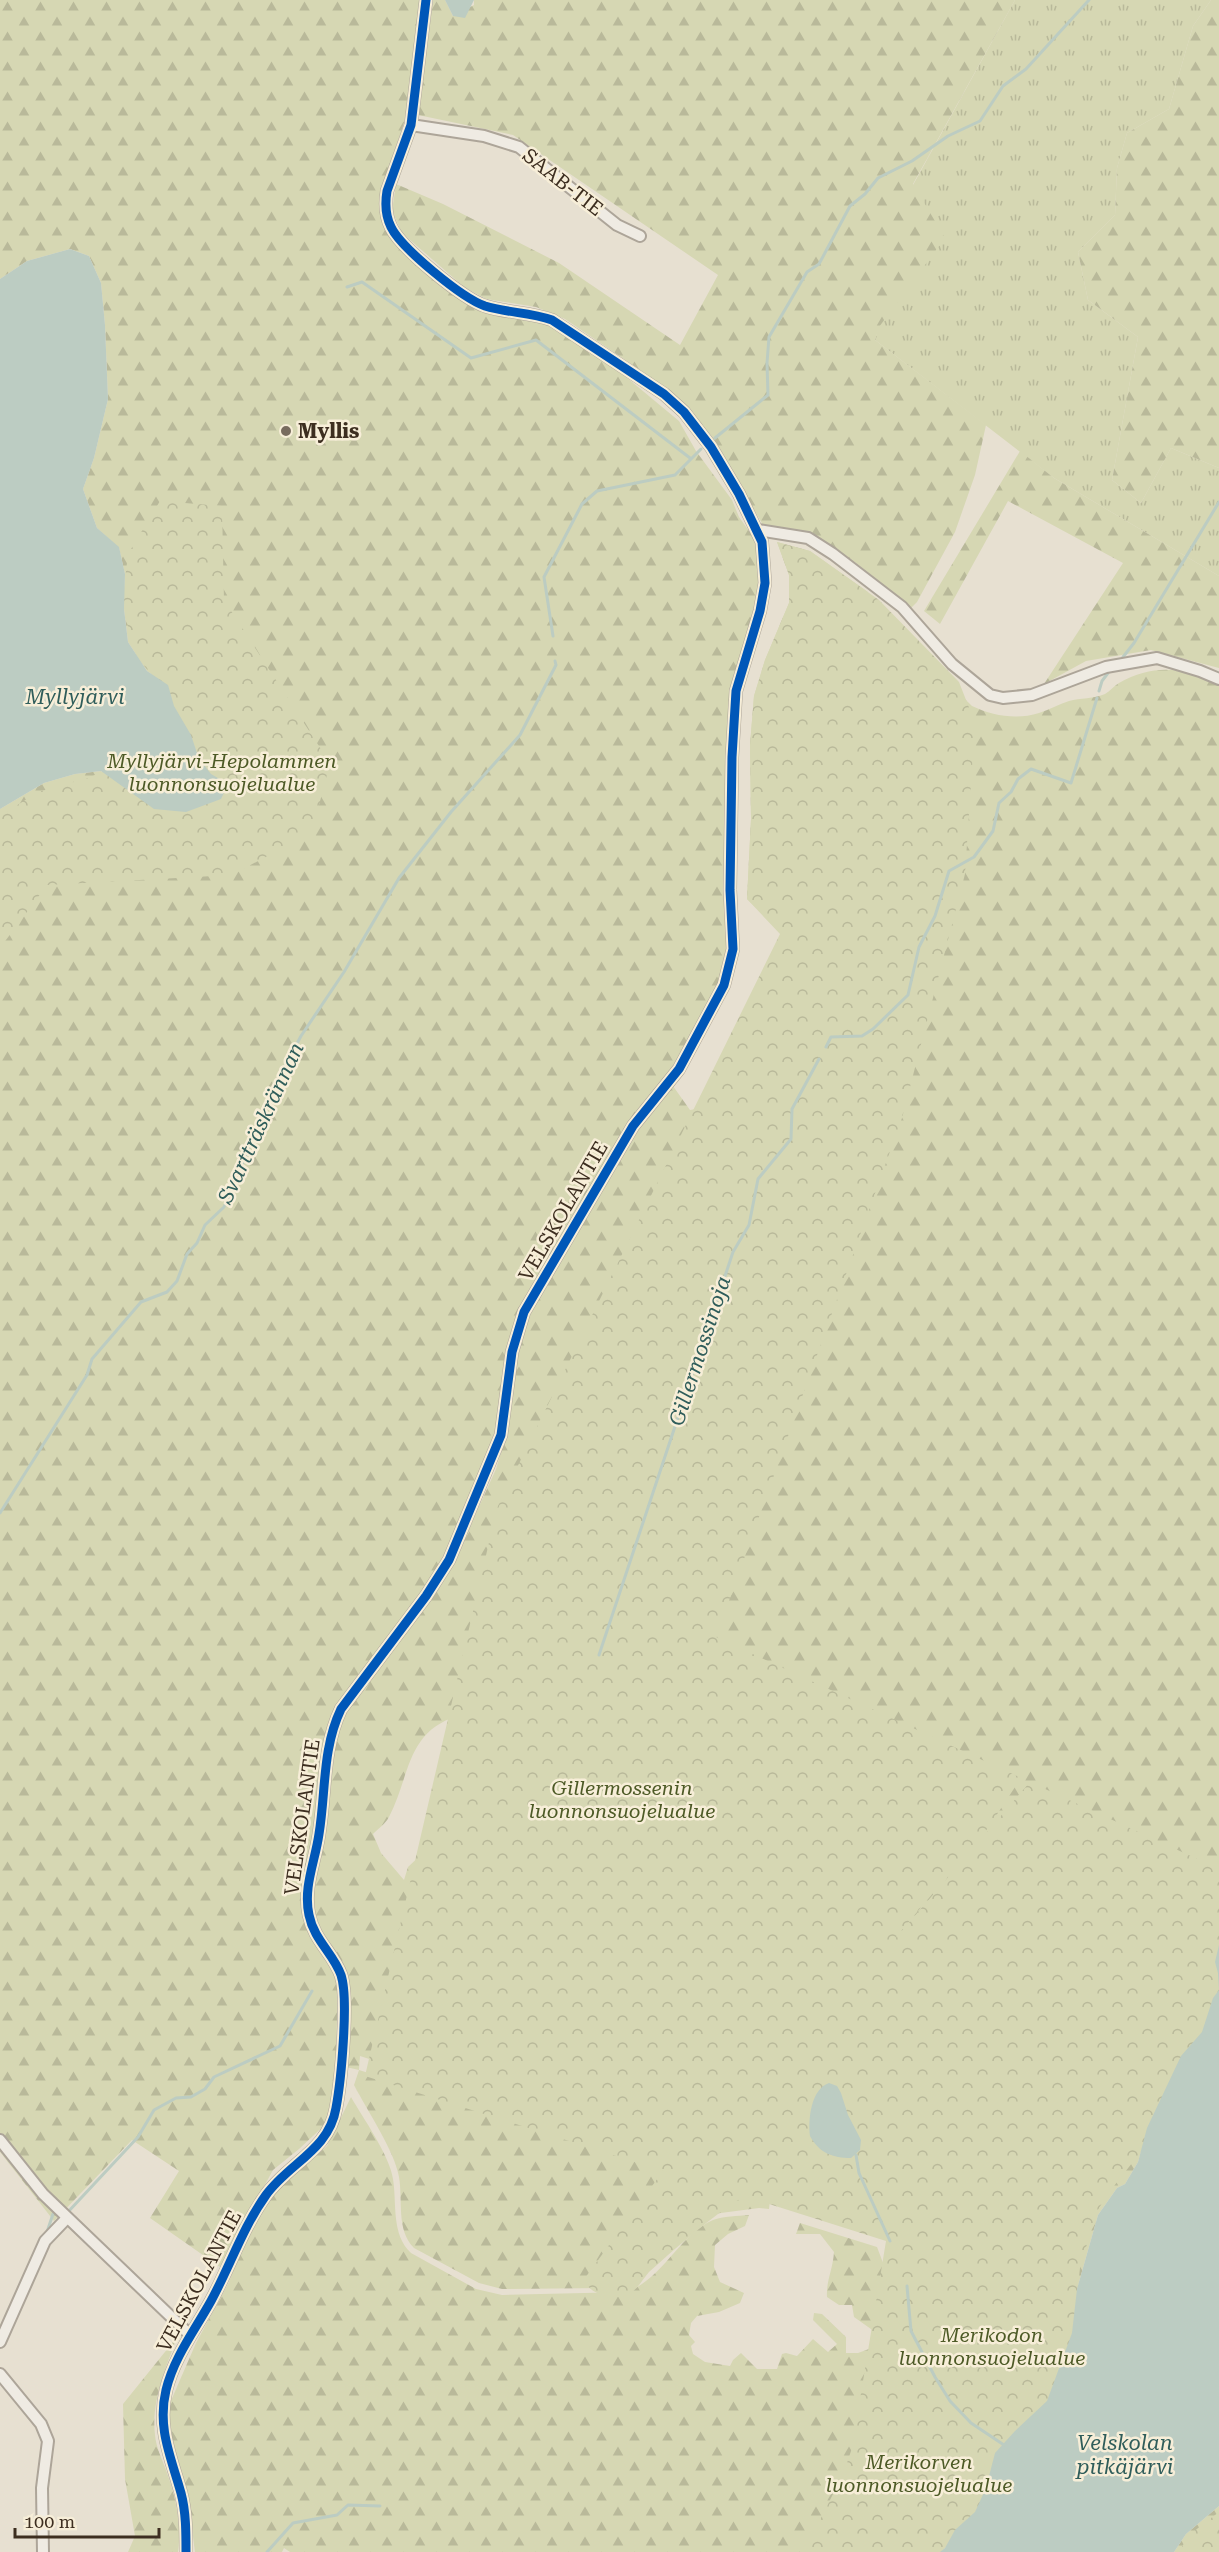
<svg xmlns="http://www.w3.org/2000/svg" width="1219" height="2552" viewBox="0 0 1219 2552" font-family="'Roboto Serif',serif">
  <style>
    .grass { fill: url(#grass-tufts) }
    .forest { fill: url(#forest-firs); fill-rule: evenodd }
    .park { fill: url(#park-crowns) }
    .water { fill: #bcccc2 }
    .lines { fill: none; stroke-linecap: round; stroke-linejoin: round }
    .stream { stroke: #bcccc2; stroke-width: 3 }
    .minor-casing { stroke: #ada599; stroke-width: 14 }
    .minor { stroke: #efebe3; stroke-width: 10 }
    .cycleway-casing { stroke: #f7eed8; stroke-width: 13 }
    .cycleway { stroke: #0057b8; stroke-width: 9 }
    .poi-dot { fill: #786c5e; stroke: #f7eed8; stroke-width: 2 }
    .labels { text-anchor: middle; dominant-baseline: central; stroke-width: 5; stroke-linejoin: round; paint-order: stroke }
    .street-label { font-size: 20px; fill: #3d2e20; stroke: #f7eed8 }
    .poi-label { font-size: 20px; font-weight: bold; fill: #3d2e20; stroke: #f7eed8; text-anchor: start }
    .park-label { font-size: 20px; font-style: italic; fill: #4d5a26; stroke: #f7eed8 }
    .water-label { font-size: 21px; font-style: italic; fill: #2f5d5a; stroke: #f7eed8 }
  </style>
  <defs>
    <pattern id="grass-tufts" width="24" height="20" patternUnits="userSpaceOnUse" patternTransform="scale(1.5)"><rect width="24" height="20" fill="#d6d7b3"/><path d="M3 7l-1-3M5 7V3M7 7l1-3M15 17l-1-3M17 17v-4M19 17l1-3" fill="none" stroke="#b9b99a"/></pattern>
    <pattern id="forest-firs" width="22" height="20" patternUnits="userSpaceOnUse" patternTransform="scale(1.5)"><rect width="22" height="20" fill="#d6d7b3"/><path d="M5 1l3.5 6h-7zM16 11l3.5 6h-7z" fill="#b9b99a"/></pattern>
    <pattern id="park-crowns" width="20" height="18" patternUnits="userSpaceOnUse" patternTransform="scale(1.5)"><rect width="20" height="18" fill="#d6d7b3"/><path d="M2 6a3 3 0 1 1 6 0M12 15a3 3 0 1 1 6 0" fill="none" stroke="#b9b99a"/></pattern>
  </defs>
  <rect width="100%" height="100%" fill="#e7e0d1"/>
  <polygon class="grass" points="1015,0 1211,0 1193,26 1169,109 1127,133 1117,168 1115,215 1078,252 1088,300 1138,337 1112,480 1141,503 1171,448 1219,468 1219,576 1054,478 875,340 913,185"/>
  <g class="forest">
    <path d="M0,0H421L419,34L404,123L380,194V214L385,229L401,249L470,305L482,310L533,318L550,325L620,372L679,421L696,451L732,500L739,517L754,538L759,560V582L755,610L731,691L727,756L728,949C720,990 690,1047 665,1081C653,1096 639,1107 629,1123L520,1310L507,1352L496,1434L445,1558L422,1593L337,1706L325,1736L314,1836L303,1880L301,1899L308,1932L332,1969L338,1984L336,2062L331,2110L328,2122L299,2149L273,2170L220,2267L150,2218L179,2171L132,2140L54,2221L0,2152V809L44,783L75,774L101,771L122,785L168,685L147,671L128,642L124,609L125,574L119,548L97,528L83,489L94,458L108,399L105,325L101,283L89,256L70,249L27,261L0,279Z"/>
    <polygon points="433,0 445,0 453,16 474,5 474,0 1015,0 913,184 945,238 879,327 875,340 986,425 975,475 955,532 917,602 911,608 856,563 824,543 764,527 717,444 689,408 668,389 565,319 536,307 486,299 464,287 402,233 392,211 396,184 443,204 559,263 680,345 718,275 513,135 418,115"/>
    <polygon points="1211,0 1219,0 1219,468 1171,448 1141,503 1112,480 1138,337 1088,300 1078,252 1115,215 1117,168 1127,133 1169,109 1193,26"/>
    <polygon points="1020,451 1054,478 1219,576 1219,668 1151,650 1086,661 1044,684 1123,563 1008,501 940,624 924,611"/>
    <path d="M777,542L810,551L868,592L871,608L972,706C993,716 1017,720 1039,713C1049,710 1059,704 1069,701C1080,698 1094,699 1105,694C1110,691 1114,686 1119,683C1154,663 1186,667 1219,685V1945L1144,2141L1138,2162L1125,2184L1117,2188L1098,2215L1077,2289L360,2056L359,2070L770,2200L769,2209L759,2208L713,2214L609,2288L502,2289L479,2283L414,2248C396,2230 403,2201 399,2177C395,2152 367,2110 354,2085L359,2070L346,2067V1977L316,1928L312,1910L313,1880L327,1817L337,1729L349,1707L425,1608L453,1564L496,1469L506,1436L520,1342L530,1309L638,1126L673,1086L690,1110L707,1107L800,950L747,899L751,819L750,745L754,696L765,660L789,603V575ZM458,1716L425,1851L408,1867L404,1880L381,1853L373,1834C378,1829 386,1823 389,1817C410,1777 406,1731 458,1716Z"/>
    <path d="M351,2097C363,2118 390,2156 393,2179C397,2204 391,2234 411,2253L476,2289L502,2295L628,2292C666,2275 679,2235 713,2220C723,2216 738,2216 749,2215L745,2226L728,2234L715,2245L714,2267L720,2282L744,2293L740,2303L719,2312L697,2316L691,2323L689,2335L695,2342L691,2346L693,2354L705,2362L730,2366L733,2360L741,2353L757,2369H777L782,2354L786,2353L797,2356L813,2339L828,2352L837,2344L813,2320L814,2313L822,2314L846,2337V2353H858L877,2346L878,2334L854,2317L852,2305H839L827,2297C826,2281 833,2269 834,2252L820,2234H796L800,2223L877,2247L885,2268L940,2552H290L284,2548L282,2552H195L187,2491L169,2433L170,2403L196,2343L229,2282L240,2251L271,2196L327,2146Z"/>
    <path d="M177,2337C166,2368 151,2401 155,2435C156,2447 162,2459 166,2470C176,2497 182,2524 178,2552H128L135,2536L125,2479L123,2404Z"/>
    <polygon points="1219,2506 1219,2552 1174,2552 1186,2534"/>
  </g>
  <g class="park">
    <polygon points="160,501 222,506 224,600 330,763 312,832 232,875 47,885 0,948 0,816 38,792 88,778 113,767 154,677 137,658 129,632 123,597 128,554"/>
    <path d="M777,542L810,551L879,600L959,682L975,723L965,874L902,1118L716,1637L1021,1778L988,1828L869,1969L1030,1782L1219,1869V2001L1143,2149L1107,2195L1096,2213L1080,2268L1069,2367L984,2509L941,2552H804L844,2472L852,2448L886,2241L744,2196C710,2218 679,2245 649,2272C643,2279 638,2288 631,2293C619,2302 585,2295 585,2278L663,2171L365,2076L497,1508L780,934L747,899L751,819L750,745L754,696L765,660L789,603V575Z"/>
    <polygon points="1219,2512 1219,2552 1179,2552 1189,2535"/>
  </g>
  <g class="water">
    <polygon points="445,0 474,0 465,18 453,16"/>
    <polygon points="70,249 89,256 101,283 105,325 108,399 94,458 83,489 97,528 119,547 125,574 124,609 128,642 147,671 168,685 174,706 191,735 199,759 211,774 228,784 221,799 186,812 154,809 101,771 75,774 44,783 0,809 0,279 27,261"/>
    <polygon points="1219,1945 1219,2506 1186,2534 1174,2552 940,2552 945,2548 955,2530 975,2512 986,2488 995,2453 1015,2431 1047,2401 1072,2333 1077,2289 1098,2215 1117,2188 1125,2184 1138,2162 1147,2128 1181,2056 1202,2032 1213,1998 1219,1990 1218,1973 1215,1962"/>
    <path d="M829,2083L837,2086L841,2093L848,2115L861,2140L860,2150L851,2158C833,2158 819,2153 810,2136C808,2119 811,2089 829,2083Z"/>
  </g>
  <g class="lines">
    <g class="stream">
      <polyline points="347,287 362,282 471,358 536,340 690,458"/>
      <polyline points="715,438 768,395 767,363 769,337 807,272 819,264 850,206 865,194 878,178 912,161 948,136 980,121 1003,86 1026,69 1089,0"/>
      <polyline points="553,636 544,577 582,504 597,491 675,475 701,449"/>
      <polyline points="1123,657 1134,643 1219,502"/>
      <polyline points="1099,691 1102,681 1108,673"/>
      <polyline points="826,1047 831,1037 862,1036 873,1029 908,995 919,947 935,916 949,871 974,857 993,831 999,803 1011,792 1018,779 1031,769 1071,783 1097,698"/>
      <polyline points="0,1513 87,1375 92,1359 141,1302 167,1292 177,1281 187,1254 197,1243 205,1225 224,1207 229,1196 230,1181 242,1165 271,1092 301,1036 344,972 399,878 451,812 520,735 556,665 555,661"/>
      <polyline points="599,1655 733,1252 749,1225 758,1179 791,1139 792,1109 819,1059"/>
      <polyline points="856,2155 859,2173 890,2241"/>
      <polyline points="67,2213 138,2137 154,2110 176,2098 191,2097 205,2089 214,2077 280,2046 312,1991"/>
      <polyline points="47,2232 53,2214"/>
      <polyline points="907,2286 911,2331 935,2377 950,2401 971,2423 1004,2445"/>
      <polyline points="267,2552 293,2523 337,2515 348,2505 380,2506"/>
    </g>
    <g class="minor-casing">
      <g id="minor">
        <polyline points="411,125 484,136 519,147 617,225 640,236"/>
        <polyline points="758,530 808,538 833,554 902,607 952,664 990,695 1003,698 1032,695 1106,667 1157,658 1200,671 1219,679"/>
        <polyline points="0,2140 43,2194 190,2335"/>
        <polyline points="0,2342 45,2241 67,2218"/>
        <polyline points="0,2374 41,2424 48,2441 42,2488 43,2552"/>
        <path d="M186,2552C186,2532 186,2512 181,2493C171,2457 157,2428 166,2390C174,2357 195,2330 211,2301C230,2266 243,2227 266,2195C289,2163 329,2150 336,2108C341,2081 349,1999 341,1975C333,1953 314,1940 309,1915C303,1887 315,1862 319,1834C326,1791 322,1749 341,1709L426,1596L449,1560L501,1435L512,1352L524,1312L633,1126L679,1069L724,985L733,949L730,890L732,757L736,691L760,611L765,583L762,542L739,494L711,447L684,412L664,394L552,320C530,312 507,313 485,306C462,298 401,248 391,227C385,215 385,203 387,191L411,125L426,0"/>
      </g>
    </g>
    <use href="#minor" class="minor"/>
    <g class="cycleway-casing">
      <path id="cycleway" d="M186,2552C186,2532 186,2512 181,2493C171,2457 157,2428 166,2390C174,2357 195,2330 211,2301C230,2266 243,2227 266,2195C289,2163 329,2150 336,2108C341,2081 349,1999 341,1975C333,1953 314,1940 309,1915C303,1887 315,1862 319,1834C326,1791 322,1749 341,1709L426,1596L449,1560L501,1435L512,1352L524,1312L633,1126L679,1069L724,985L733,949L730,890L732,757L736,691L760,611L765,583L762,542L739,494L711,447L684,412L664,394L552,320C530,312 507,313 485,306C462,298 401,248 391,227C385,215 385,203 387,191L411,125L426,0"/>
    </g>
    <use href="#cycleway" class="cycleway"/>
  </g>
  <circle class="poi-dot" cx="286" cy="431" r="6"/>
  <g class="labels">
    <g class="street-label">
      <text transform="translate(563 182) rotate(38)">SAAB-TIE</text>
      <text transform="translate(563 1211) rotate(-60)">VELSKOLANTIE</text>
      <text transform="translate(302 1817) rotate(-82)">VELSKOLANTIE</text>
      <text transform="translate(199 2281) rotate(-62)">VELSKOLANTIE</text>
    </g>
    <g class="poi-label">
      <text x="298" y="431">Myllis</text>
    </g>
    <g class="park-label">
      <text x="222" y="761">Myllyjärvi-Hepolammen<tspan x="222" dy="23">luonnonsuojelualue</tspan></text>
      <text x="622" y="1788">Gillermossenin<tspan x="622" dy="23">luonnonsuojelualue</tspan></text>
      <text x="992" y="2335">Merikodon<tspan x="992" dy="23">luonnonsuojelualue</tspan></text>
      <text x="919" y="2462">Merikorven<tspan x="919" dy="23">luonnonsuojelualue</tspan></text>
    </g>
    <g class="water-label">
      <text x="75" y="697">Myllyjärvi</text>
      <text transform="translate(261 1123) rotate(-65)">Svartträskrännan</text>
      <text transform="translate(700 1351) rotate(-72)">Gillermossinoja</text>
      <text x="1125" y="2443">Velskolan<tspan x="1125" dy="24">pitkäjärvi</tspan></text>
    </g>
  </g>
  <path d="M15 2528v9h144v-9" fill="none" stroke="#3d2e20" stroke-width="3"/>
  <text x="24" y="2528" font-size="18" fill="#3d2e20" stroke="#f7eed8" stroke-width="4.5" paint-order="stroke">100 m</text>
</svg>
